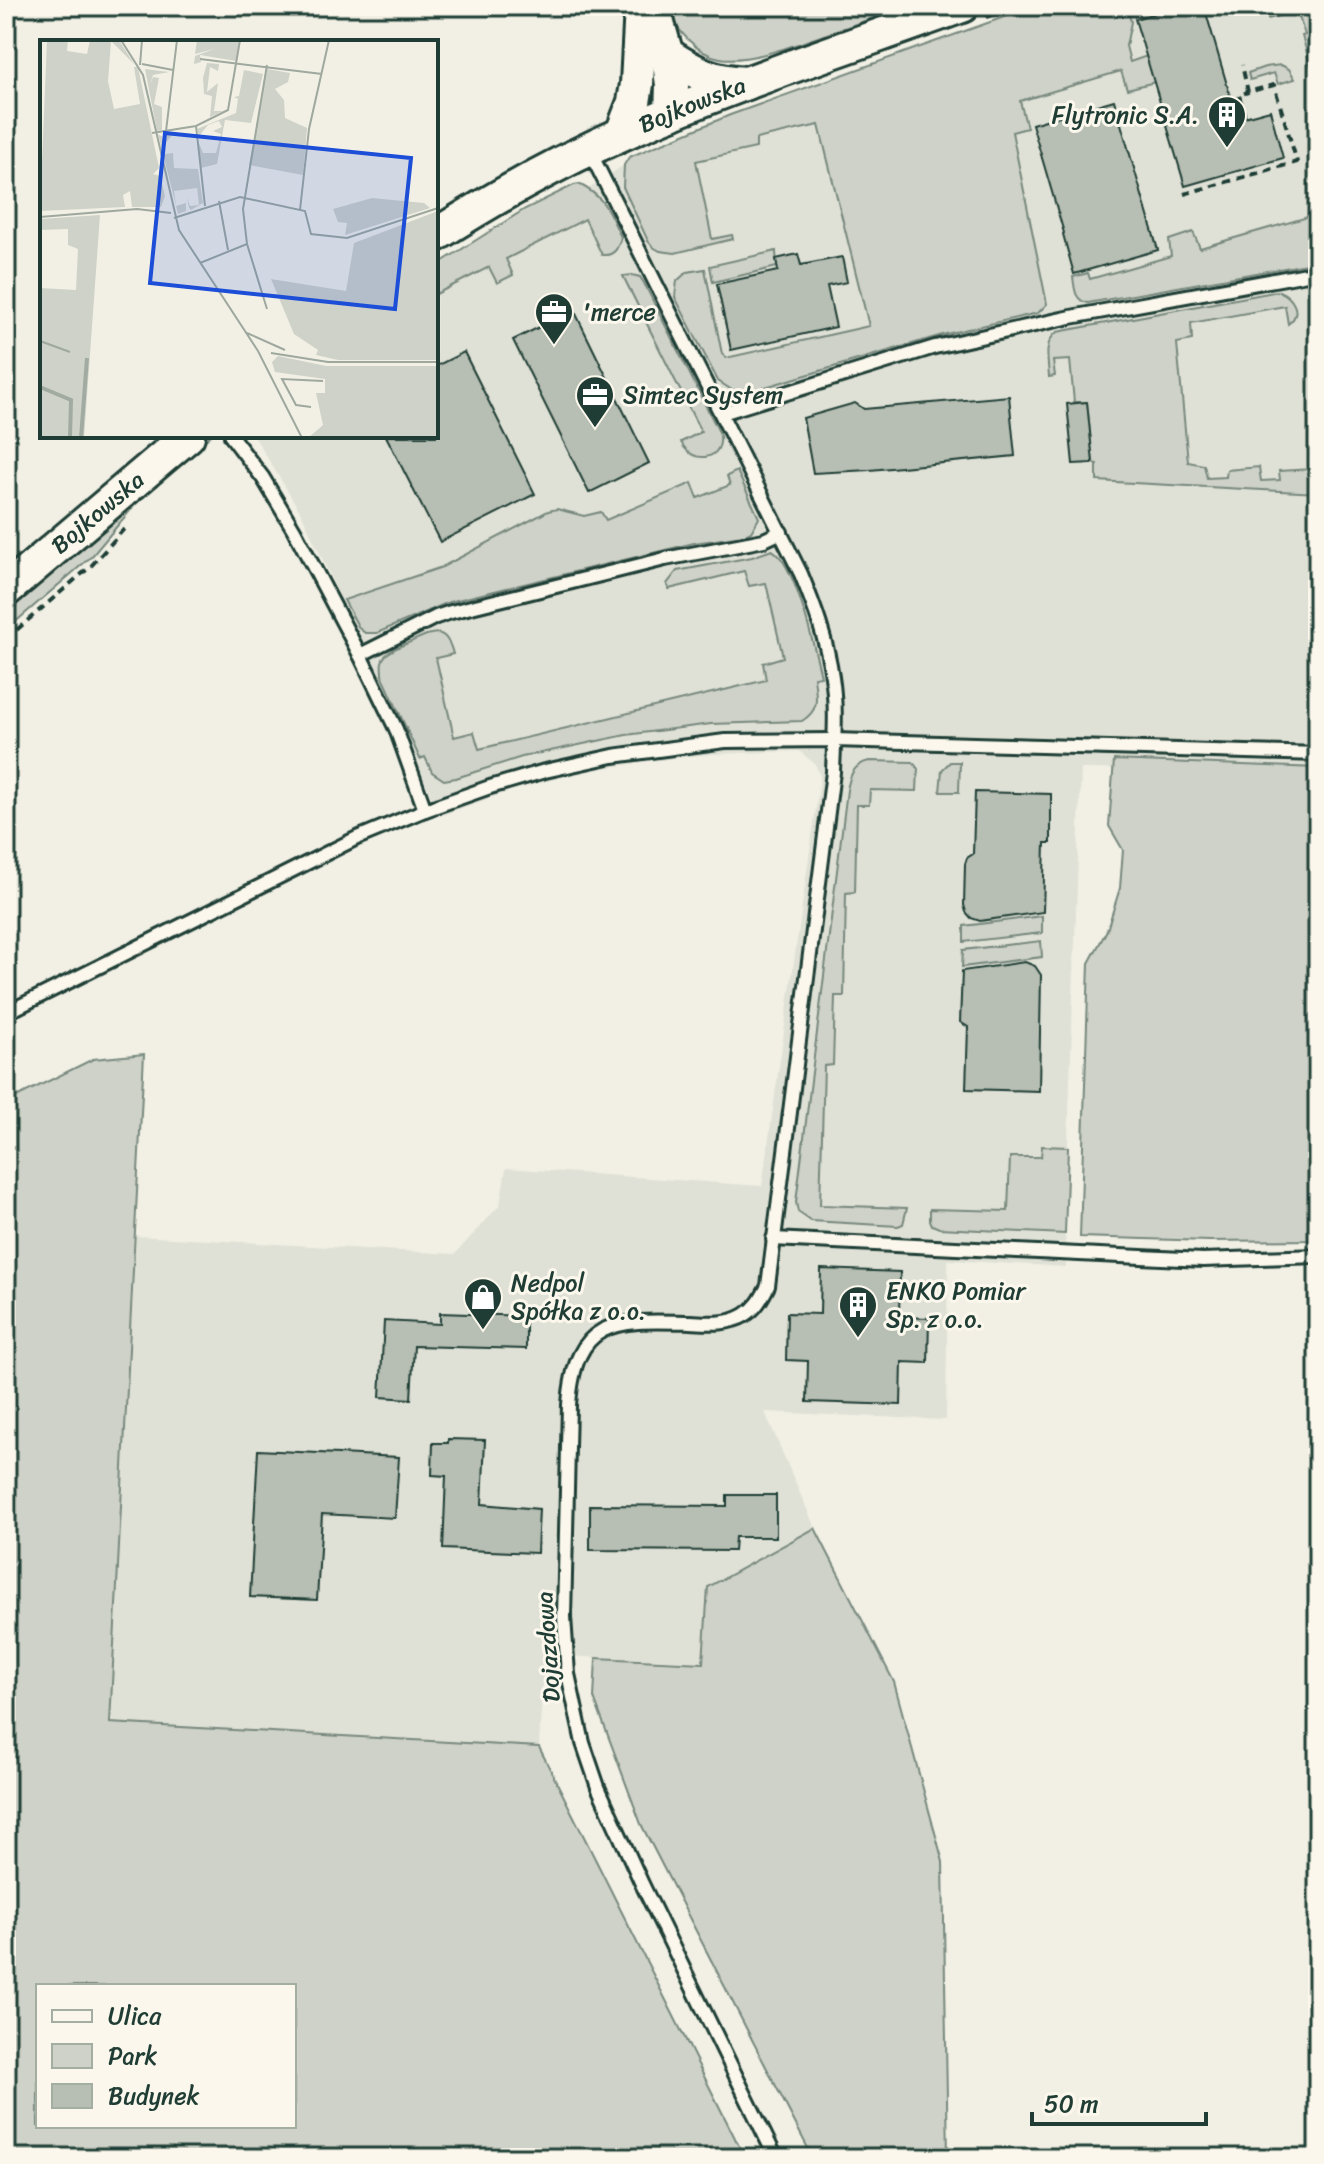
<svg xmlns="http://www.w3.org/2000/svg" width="1324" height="2164" viewBox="0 0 1324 2164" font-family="Sriracha,sans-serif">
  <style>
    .built { fill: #e0e1d6 }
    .green { fill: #cfd2c8; stroke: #77887e; stroke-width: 2; fill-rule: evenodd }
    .building { fill: #b7beb3; stroke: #1f3d34; stroke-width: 2 }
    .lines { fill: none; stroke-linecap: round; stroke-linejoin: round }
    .service-casing { stroke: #1f3d34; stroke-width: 18 }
    .tertiary-casing { stroke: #1f3d34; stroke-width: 38 }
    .path { stroke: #1f3d34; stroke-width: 4; stroke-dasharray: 8 6; stroke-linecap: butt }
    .service { stroke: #fbf7ec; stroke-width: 12 }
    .tertiary { stroke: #fbf7ec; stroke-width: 32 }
    .labels { text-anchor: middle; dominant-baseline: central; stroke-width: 6; stroke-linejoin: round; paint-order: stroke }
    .street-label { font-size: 24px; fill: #1f3d34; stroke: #fbf7ec }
    .poi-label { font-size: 24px; fill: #1f3d34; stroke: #fbf7ec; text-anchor: start }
    .inset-river { fill: none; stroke: #a2aba1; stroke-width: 4 }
    .inset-road { fill: none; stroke: #9ea89e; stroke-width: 2 }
    .view { fill: #1d4ed8; fill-opacity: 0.15; stroke: #1d4ed8; stroke-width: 4 }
    .inset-edge { fill: none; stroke: #1f3d34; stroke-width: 4 }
  </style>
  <rect width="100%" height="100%" fill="#f2f0e5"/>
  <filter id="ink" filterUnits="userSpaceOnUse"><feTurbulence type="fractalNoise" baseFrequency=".0125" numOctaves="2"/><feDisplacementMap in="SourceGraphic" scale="16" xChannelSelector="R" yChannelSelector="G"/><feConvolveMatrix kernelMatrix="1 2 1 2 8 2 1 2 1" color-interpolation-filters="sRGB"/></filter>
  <g filter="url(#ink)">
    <polygon class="built" points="1076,6 1318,6 1318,774 1237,770 1081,769 1065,1227 1066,1267 948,1260 946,1420 765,1412 815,1528 708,1586 703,1663 544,1655 539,1747 110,1724 136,1236 455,1254 500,1205 506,1168 762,1186 818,794 820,776 815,764 799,751 712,754 649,761 592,770 518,788 439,816 422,774 301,513 254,436 436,436 436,293 634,158"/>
    <g class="green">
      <path d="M662,6H908C879,16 850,26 821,36C794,45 749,63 720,58C694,54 676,26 662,6Z"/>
      <polygon points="1035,6 1158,6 1129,14 1131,22 1126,46 1130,62 1147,56 1155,82 1127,89 1121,71 1020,101 1027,128 1012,132 1047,304 1038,313 946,334 745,393 732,390 718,381 675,297 677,281 687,272 705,269 722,354 726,358 869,326 819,125 756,139 756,148 696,161 712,239 732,235 733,239 675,253 660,251 653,247 648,241 623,187 624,165 629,157 730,115"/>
      <polygon points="1265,6 1318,6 1318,76 1314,77 1302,36 1305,35 1297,11 1268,19"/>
      <polygon points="1281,65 1289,69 1295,79 1278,84 1274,73 1250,80 1248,73 1265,67"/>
      <path d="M579,184C606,198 608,211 621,237C618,248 615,256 602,255L585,219L506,259L513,275L497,283L489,267L436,294V266L440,263L525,209L574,185Z"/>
      <path d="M1318,214V262L1088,303C1074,300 1075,289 1073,277L1088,273L1090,279L1171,256L1169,240L1193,232L1200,248Z"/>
      <polygon points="776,251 777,267 713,282 710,266"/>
      <path d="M632,275L640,277L644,283L719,432C727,459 693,467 681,442L701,432L623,276Z"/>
      <path d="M1279,291C1293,297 1303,313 1288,324L1285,306L1191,323L1192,340L1177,343L1188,462L1204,465L1207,478L1226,477L1227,470L1259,467L1261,481L1280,480L1279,471L1312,469L1314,484H1318V493L1097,481V464L1093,463L1087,402H1074L1070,360L1053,361L1055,376L1049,377C1048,360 1043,343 1057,332Z"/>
      <polygon points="205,436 210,436 193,451 191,456 139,500 92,556 6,630 6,613 48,577 46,572 73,551 94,538 113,513"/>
      <polygon points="737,471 759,518 751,532 743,536 694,543 449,602 377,633 365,633 359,628 344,600 442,567 548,511 557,509 584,516 601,512 606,520 692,483 698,498 730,485 727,476"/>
      <path d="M772,550C795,561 815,650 821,676L814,677C816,697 821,709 802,721L711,724L626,735L522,757L456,778L444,780L432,772L425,757L420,759L382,675C382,668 380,661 385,656C390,650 400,646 408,643C431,633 445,623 453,654L436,658L454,737L474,732L479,749L766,680L763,663L783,657L766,583L749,586L744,571L669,589L667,584L677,571L752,557Z"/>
      <polygon points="1114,760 1318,768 1318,1240 1209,1241 1080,1237 1089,963 1107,930 1120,888 1123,850 1109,826"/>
      <path d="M869,761L913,762L918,769L917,791L870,790L869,805H857L855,892L846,893L844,996H835L833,1065L824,1066L820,1205L907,1208L903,1224L898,1226L811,1221L798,1212L796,1202L847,790C850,775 853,765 869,761Z"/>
      <polygon points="950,762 960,762 959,792 940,792 942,770"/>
      <polygon points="1042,916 1042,933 964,942 964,926"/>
      <polygon points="1041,941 1042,957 962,967 963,950"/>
      <path d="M144,1054L110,1723L539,1747L745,2158H6V1102L93,1059ZM294,1986V2126H38V1986Z"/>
      <polygon points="1042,1146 1068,1147 1065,1234 939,1228 932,1225 930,1220 930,1209 1008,1211 1010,1157 1041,1157"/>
      <polygon points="815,1528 894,1682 943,1862 948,2158 813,2158 641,1824 594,1698 596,1658 703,1663 708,1587"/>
    </g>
    <g class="building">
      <polygon points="1179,6 1204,6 1237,119 1270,110 1283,158 1185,186 1135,19"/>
      <polygon points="1114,100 1158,250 1074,274 1063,234 1064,233 1032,124"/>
      <polygon points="798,254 801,265 842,257 847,282 827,286 836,327 731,350 717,284 778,271 776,259"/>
      <polygon points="574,310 649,463 589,493 513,340"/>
      <polygon points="464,352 535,494 440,542 386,436 436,436 436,366"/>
      <polygon points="1009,396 1015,456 870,470 813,473 803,418 855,403 864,409"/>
      <polygon points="1087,402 1093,463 1073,464 1067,404"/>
      <polygon points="975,792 1051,794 1051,843 1045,843 1043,912 980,921 971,918 966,912 964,905 965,864 967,858 973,854"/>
      <polygon points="1025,962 1035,966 1041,975 1039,1091 966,1089 968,1027 960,1022 962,971"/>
      <polygon points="821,1269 900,1272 899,1317 929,1318 928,1363 902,1362 901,1405 807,1402 808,1361 786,1360 787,1313 820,1314"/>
      <polygon points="440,1313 526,1316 526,1349 414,1346 411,1399 380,1397 384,1321 440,1324"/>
      <polygon points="448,1439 485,1440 482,1504 539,1509 537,1553 443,1549 446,1476 432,1475 433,1443 448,1443"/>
      <polygon points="258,1450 399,1457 395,1518 322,1514 317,1600 250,1597"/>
      <polygon points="727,1495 776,1495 776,1537 735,1537 734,1551 590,1550 590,1505 727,1506"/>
    </g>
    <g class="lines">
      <g class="service-casing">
        <g id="service">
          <path d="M589,150L801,574C815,608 827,641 832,677C837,708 834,740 833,772L768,1286C762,1297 757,1308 745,1315C728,1325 709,1323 690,1322C616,1320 575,1317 569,1405L564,1617L568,1674L583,1743L598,1787L642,1884L776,2158"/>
          <polyline points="722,413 935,347 1071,317 1318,272"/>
          <polyline points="231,436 263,478 294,530 360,655 396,729 425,810"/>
          <polyline points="360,655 436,617 451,612 665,559 764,540 781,532"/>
          <polyline points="6,1013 357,838 425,810 490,787 545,771 613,756 725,741 834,740 1318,754"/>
          <polyline points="773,1239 1203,1260 1318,1256"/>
        </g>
      </g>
      <g class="tertiary-casing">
        <g id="tertiary">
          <polyline points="653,6 669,62 672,85 671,113"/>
          <path d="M668,55C697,74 711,81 747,83"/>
          <polyline points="622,133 634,102 637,84 641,6"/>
          <path id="s1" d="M436,235C496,197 558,162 624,133C733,84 849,47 962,6"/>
          <path id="s2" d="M6,590L188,436"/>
        </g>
      </g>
      <g class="path">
        <polyline points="986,17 1016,6"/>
        <polyline points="1245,117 1239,95 1248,92"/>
        <polyline points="1184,194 1297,162 1274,85 1248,92 1242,65"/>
        <polyline points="6,639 91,566 124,529"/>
      </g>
      <use href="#service" class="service"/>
      <use href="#tertiary" class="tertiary"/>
    </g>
  </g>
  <defs>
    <g id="building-pin" transform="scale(2)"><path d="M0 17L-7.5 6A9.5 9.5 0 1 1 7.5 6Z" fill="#1f3d34" stroke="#fbf7ec"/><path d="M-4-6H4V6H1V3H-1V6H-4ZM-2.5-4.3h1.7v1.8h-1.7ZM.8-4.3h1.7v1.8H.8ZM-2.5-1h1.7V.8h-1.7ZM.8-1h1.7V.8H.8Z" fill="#fff"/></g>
    <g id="office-pin" transform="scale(2)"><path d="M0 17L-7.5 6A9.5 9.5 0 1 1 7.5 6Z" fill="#1f3d34" stroke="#fbf7ec"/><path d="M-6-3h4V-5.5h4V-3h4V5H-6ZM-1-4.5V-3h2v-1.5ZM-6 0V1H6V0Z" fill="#fff"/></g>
    <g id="shop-pin" transform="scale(2)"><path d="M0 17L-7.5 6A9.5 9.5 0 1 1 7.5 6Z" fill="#1f3d34" stroke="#fbf7ec"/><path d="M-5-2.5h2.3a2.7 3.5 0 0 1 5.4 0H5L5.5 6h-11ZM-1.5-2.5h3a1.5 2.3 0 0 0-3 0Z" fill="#fff"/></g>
  </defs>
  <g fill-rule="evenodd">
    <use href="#building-pin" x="1227" y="115"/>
    <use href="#office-pin" x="554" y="312"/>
    <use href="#office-pin" x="595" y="395"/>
    <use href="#shop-pin" x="483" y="1297"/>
    <use href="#building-pin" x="858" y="1305"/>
  </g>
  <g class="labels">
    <g class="street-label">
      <text stroke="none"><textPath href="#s1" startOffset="288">Bojkowska</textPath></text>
      <text stroke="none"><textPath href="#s2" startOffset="120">Bojkowska</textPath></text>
      <text transform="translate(548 1647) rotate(-94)">Dojazdowa</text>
    </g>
    <g class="poi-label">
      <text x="1199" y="115" text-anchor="end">Flytronic S.A.</text>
      <text x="582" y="312">'merce</text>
      <text x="623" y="395">Simtec System</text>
      <text x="511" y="1283">Nedpol<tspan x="511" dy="28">Spółka z o.o.</tspan></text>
      <text x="886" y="1291">ENKO Pomiar<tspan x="886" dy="28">Sp. z o.o.</tspan></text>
    </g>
  </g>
  <g transform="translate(40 40)">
    <rect width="398" height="398" fill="#f2f0e5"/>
    <path d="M7,0H28L27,11L47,14L50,0H79L94,24L71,1L68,41L74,69L100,64L94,27H98L119,128L113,134L120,136L125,156L121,167H92L90,151L83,155L85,167L0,171ZM157,0H199L196,21L160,15L161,22L154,24L155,16L174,9L155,14ZM167,23L179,24L178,31L170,27L167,52L178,43L174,71H183L170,77L172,56L164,54L163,38ZM105,29L129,32L113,35L110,45L113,37L119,38L114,64L122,67V90L117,91ZM227,29L250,33L248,42L235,49L244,60L245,78L267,88L263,135L209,125ZM204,30L223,34L211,83L185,80L177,124L161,128L158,101L163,113H176L181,94L173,91L182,87L179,81L168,85L159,96L157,89L196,73L198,59L194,57L199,56ZM124,92L134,93L123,106L125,114L133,113L134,128L158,129L163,163L151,170L149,168L147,158L150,166L159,165L157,148L134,151L136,166L146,163V171L138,174L118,94L123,97ZM332,158L384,163L390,168L305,195L307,183L298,182L293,169ZM398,171V320H298L276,315L278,310L254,294L231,239L306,251L314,203ZM60,175L44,398H0V248L36,250L38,209L28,205V189L0,190V179ZM238,316L286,326H398V398H268L283,385L276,353H285V339L235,332L232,322Z" fill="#cfd2c8"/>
    <path class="inset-river" d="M0,347L31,360L30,398M41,398L47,318"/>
    <path class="inset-road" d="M81,0L103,35L139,190L218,311L262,398M160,19L282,34M102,24L133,30M100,25L102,0M227,25L203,169L207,204L227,269M156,86L165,166M126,91L137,0M112,93L156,86L188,70L200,0M179,161L188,210M260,170L269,89L289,0M0,177L97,169L131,173M134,178L200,157L265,171L271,194L307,198L398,168M160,223L207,204M207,293L245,310M0,301L30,312M231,313L288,322H398M271,367L256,365L242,339L283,341"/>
    <path class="view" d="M125,93L371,118L355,269L110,243Z"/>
    <rect width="398" height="398" class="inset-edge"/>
  </g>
  <rect width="1324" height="2164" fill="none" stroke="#fbf7ec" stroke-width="32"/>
  <rect x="16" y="16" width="1292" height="2132" fill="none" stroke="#1f3d34" stroke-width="3" filter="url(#ink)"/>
  <rect x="36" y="1984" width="260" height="144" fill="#fbf7ec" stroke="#a3ada2" stroke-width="2"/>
  <rect x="52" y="2010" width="40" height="12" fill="#fbf7ec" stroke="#a3ada2" stroke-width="2"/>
  <text x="108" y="2024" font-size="24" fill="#1f3d34">Ulica</text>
  <rect x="52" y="2044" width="40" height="24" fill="#cfd2c8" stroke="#a3ada2" stroke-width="2"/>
  <text x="108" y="2064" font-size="24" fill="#1f3d34">Park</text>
  <rect x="52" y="2084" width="40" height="24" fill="#b7beb3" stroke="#a3ada2" stroke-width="2"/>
  <text x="108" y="2104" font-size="24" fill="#1f3d34">Budynek</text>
  <path d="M1032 2112v12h174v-12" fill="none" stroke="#1f3d34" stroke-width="4"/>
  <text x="1044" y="2112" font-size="24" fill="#1f3d34" stroke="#fbf7ec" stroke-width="6" paint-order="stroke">50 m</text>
</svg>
